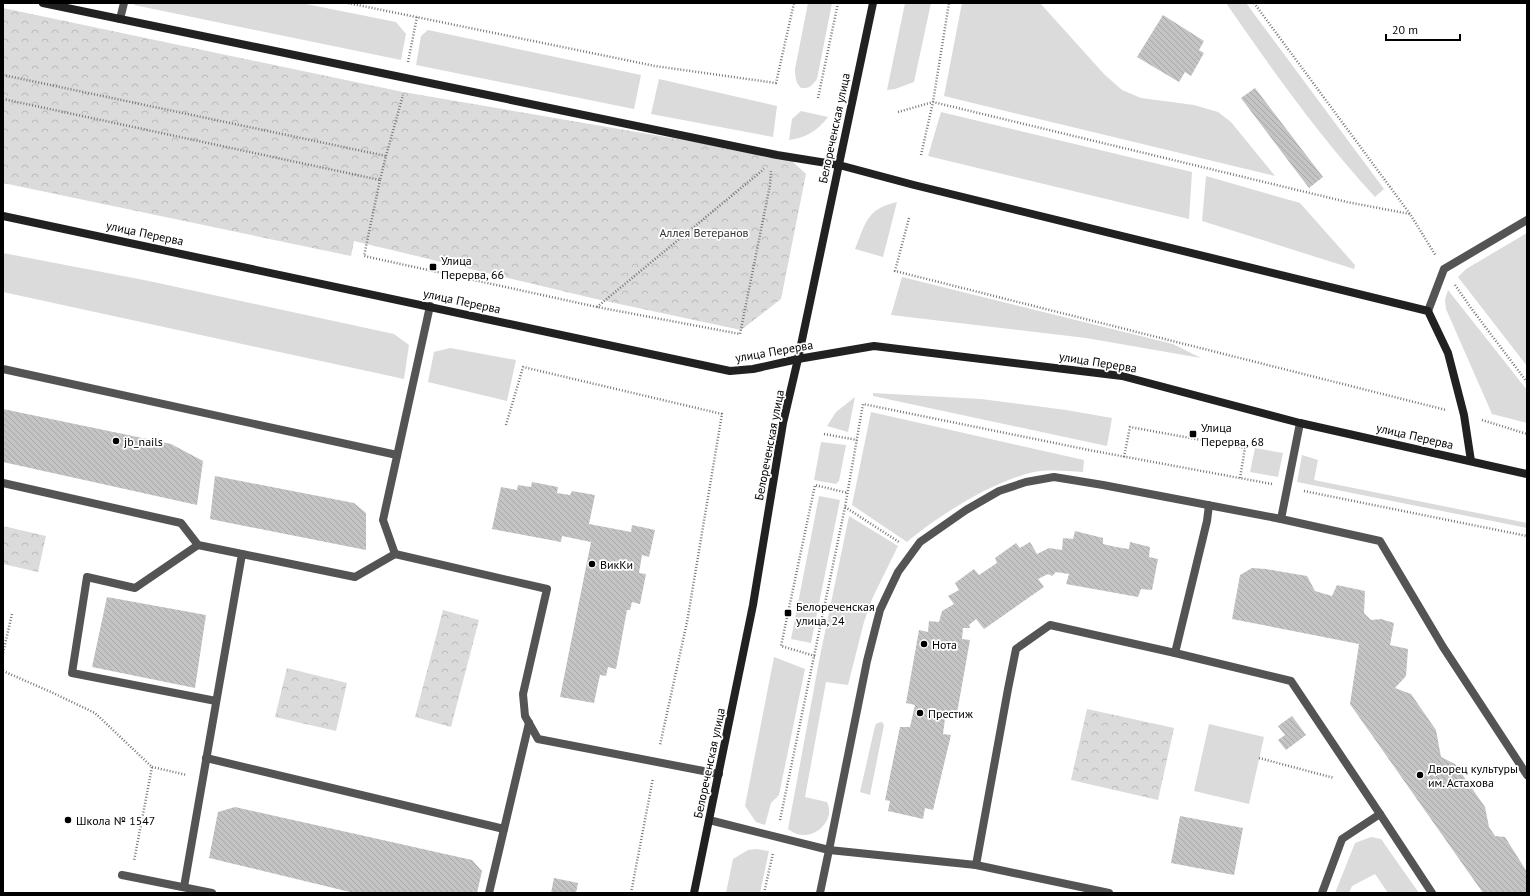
<svg xmlns="http://www.w3.org/2000/svg" width="1530" height="896" viewBox="0 0 1530 896" font-family="'PT Sans',sans-serif">
  <style>
    .grass { fill: #dbdbdb }
    .forest { fill: url(#forest-crowns) }
    .building { fill: url(#building-back-hatch) }
    .lines { fill: none; stroke-linecap: round; stroke-linejoin: round }
    .path { stroke: #767676; stroke-width: 2.5; stroke-dasharray: 1 2; stroke-linecap: butt }
    .lane { stroke: #545454; stroke-width: 8 }
    .secondary { stroke: #212121; stroke-width: 8 }
    .poi-dot { fill: #000; stroke: #fff; stroke-width: 1.5 }
    .labels { text-anchor: middle; dominant-baseline: central; stroke-width: 3.5; stroke-linejoin: round; paint-order: stroke }
    .street-label { font-size: 12px; fill: #000; stroke: #fff }
    .park-label { font-size: 12px; fill: #323232; stroke: #fff }
    .poi-label { font-size: 12px; fill: #000; stroke: #fff; text-anchor: start }
  </style>
  <defs>
    <pattern id="forest-crowns" width="20" height="18" patternUnits="userSpaceOnUse"><rect width="20" height="18" fill="#dbdbdb"/><path d="M2 6a3 3 0 1 1 6 0M12 15a3 3 0 1 1 6 0" fill="none" stroke="#bababa"/></pattern>
    <pattern id="building-back-hatch" width="6" height="6" patternUnits="userSpaceOnUse"><rect width="6" height="6" fill="#c4c4c4"/><path d="M-1 5l2 2M0 0l6 6M5-1l2 2" fill="none" stroke="#a7a7a7"/></pattern>
  </defs>
  <rect width="100%" height="100%" fill="#fff"/>
  <g class="grass">
    <polygon points="135,3 301,3 396,22 406,34 401,60 134,5"/>
    <path d="M808,3H832L817,79C812,85 810,89 801,88C796,83 795,77 795,69Z"/>
    <polygon points="905,3 931,3 914,82 895,89 887,90"/>
    <polygon points="962,3 1040,3 1104,74 1122,90 1141,98 1194,105 1218,112 1231,122 1275,176 944,96"/>
    <path d="M1226,3H1246L1384,189L1375,197C1319,136 1273,71 1226,3Z"/>
    <polygon points="428,30 641,75 634,109 416,65 421,36"/>
    <polygon points="659,79 777,106 773,137 651,114"/>
    <path d="M801,111L828,117C817,131 806,138 789,140L792,119Z"/>
    <polygon points="941,112 1192,172 1189,219 928,156"/>
    <polygon points="1206,176 1300,203 1355,265 1354,269 1202,221"/>
    <path d="M897,202L883,257L855,249C866,223 866,209 897,202Z"/>
    <polygon points="1527,233 1527,366 1458,277 1466,269"/>
    <polygon points="3,253 149,281 394,334 409,345 404,379 3,292"/>
    <polygon points="902,277 1173,344 1201,358 1086,338 891,315"/>
    <polygon points="1448,290 1527,390 1527,423 1492,414 1446,309 1445,300"/>
    <polygon points="450,348 516,360 507,401 428,382 434,352"/>
    <polygon points="873,393 981,399 1066,410 1112,418 1107,446 873,396"/>
    <polygon points="855,397 848,432 827,426 836,412"/>
    <path d="M871,412L1084,460L1083,472C1067,471 1049,469 1034,472C993,481 939,515 907,542L852,505Z"/>
    <polygon points="821,442 846,445 839,481 836,484 814,480"/>
    <polygon points="1255,448 1283,453 1278,477 1250,472"/>
    <polygon points="1302,455 1318,460 1314,480 1527,523 1527,528 1297,482"/>
    <polygon points="819,496 840,500 811,643 791,639"/>
    <path d="M849,516L898,546L872,599L864,622L848,685L826,682L805,797L827,802C836,820 815,840 797,834C794,833 791,831 788,829L820,656Z"/>
    <polygon points="774,657 805,669 779,795 771,803 765,825 756,822 745,806"/>
    <polygon points="882,722 884,725 870,795 860,792 875,726 877,723"/>
    <polygon points="1209,724 1264,737 1249,804 1194,791"/>
    <polygon points="1371,837 1381,839 1419,893 1388,893 1375,874 1352,886 1349,893 1335,893 1355,843"/>
    <polygon points="756,849 769,851 760,893 726,893 733,859 748,850"/>
  </g>
  <g class="forest">
    <polygon points="3,8 403,92 789,158 806,174 781,299 741,330 596,299 354,241 351,256 3,183"/>
    <polygon points="3,526 46,536 38,572 3,564"/>
    <polygon points="443,610 479,620 451,727 415,717"/>
    <polygon points="287,668 347,683 336,731 275,717"/>
    <polygon points="1087,709 1174,728 1158,800 1071,780"/>
  </g>
  <g class="building">
    <polygon points="1163,15 1204,41 1199,50 1204,53 1191,76 1185,72 1179,82 1137,57"/>
    <polygon points="1255,88 1323,177 1309,188 1241,98"/>
    <polygon points="3,409 171,444 203,461 197,505 3,462"/>
    <polygon points="215,476 354,503 366,513 366,550 210,519"/>
    <polygon points="532,482 558,487 557,493 570,495 572,491 595,495 589,524 631,532 632,525 655,530 649,557 642,555 639,573 646,574 640,604 632,602 630,610 627,610 616,669 608,667 606,676 600,675 594,703 560,697 591,542 562,536 561,542 492,529 501,487 517,490 518,485 531,487"/>
    <polygon points="1075,531 1103,538 1103,544 1116,547 1129,549 1130,542 1150,547 1149,557 1158,559 1152,590 1141,589 1138,597 1066,584 1069,574 1056,572 1052,576 1048,574 1038,579 1044,587 984,629 976,619 969,625 970,628 963,628 962,639 970,640 957,713 946,711 943,734 951,735 933,810 925,808 923,819 888,811 890,801 885,800 900,727 910,727 915,705 906,703 919,630 928,632 929,621 939,622 942,611 954,604 948,596 959,590 955,583 974,569 979,575 997,563 995,558 1016,543 1020,548 1030,542 1037,554 1049,548 1062,550 1063,538 1073,539"/>
    <polygon points="1252,568 1266,569 1307,576 1315,591 1332,596 1337,585 1365,591 1364,613 1371,620 1381,619 1394,623 1390,645 1408,649 1406,676 1395,688 1411,694 1436,730 1441,757 1455,764 1485,807 1489,827 1495,836 1505,837 1522,864 1527,872 1527,893 1483,893 1350,704 1359,644 1232,619 1240,575"/>
    <polygon points="107,597 206,615 195,688 92,667"/>
    <polygon points="1292,716 1306,735 1286,750 1278,740 1285,735 1278,726"/>
    <polygon points="235,807 472,860 482,871 477,893 354,893 209,858 218,812"/>
    <polygon points="1180,816 1243,828 1234,875 1171,863"/>
    <polygon points="554,878 578,883 576,893 551,893"/>
  </g>
  <g class="lines">
    <g class="path">
      <polyline points="348,3 655,66 776,83 794,3"/>
      <polyline points="1254,3 1410,214 1436,256"/>
      <polyline points="408,62 417,17"/>
      <polyline points="3,75 386,156 380,180 3,99"/>
      <polyline points="818,98 838,3"/>
      <polyline points="898,112 933,102 1347,202 1410,214"/>
      <polyline points="921,155 933,102 949,3"/>
      <polyline points="386,156 403,95"/>
      <polyline points="380,180 364,256 597,307 740,334 770,185 771,171"/>
      <polyline points="909,218 895,271 1446,410"/>
      <polyline points="1455,285 1471,308 1527,382"/>
      <polyline points="597,307 764,169"/>
      <polyline points="1482,420 1527,434"/>
      <polyline points="506,425 523,367 722,414 687,622 660,745"/>
      <polyline points="824,434 857,440"/>
      <polyline points="1124,457 1130,427 1245,448 1240,478"/>
      <polyline points="1304,491 1527,536"/>
      <polyline points="845,507 899,542"/>
      <polyline points="3,653 12,614"/>
      <polyline points="815,656 781,646 815,485 848,493"/>
      <polyline points="3,671 51,692 95,713 152,767 134,861"/>
      <polyline points="1259,758 1334,778"/>
      <polyline points="152,767 187,775"/>
      <polyline points="780,820 845,507 863,404 1094,451 1272,484"/>
      <polyline points="631,893 653,778"/>
      <polyline points="764,893 773,853"/>
    </g>
    <g class="lane">
      <polyline points="120,19 124,3"/>
      <polyline points="430,306 383,520 395,554 547,589 523,694 525,716 538,739 719,774"/>
      <polyline points="1428,311 1444,269 1527,220"/>
      <polyline points="3,369 397,455"/>
      <polyline points="3,483 181,523 198,545 242,554"/>
      <polyline points="1209,505 1207,521 1175,653 1050,625 1016,649 1008,689 976,865 829,850 867,661 880,610 898,572 920,542 966,510 999,491 1026,482 1054,477 1103,485 1281,519 1300,423"/>
      <polyline points="1281,519 1380,541 1443,647 1527,775"/>
      <polyline points="198,545 135,588 87,577 72,673 216,701"/>
      <polyline points="1175,653 1291,681 1380,814 1342,839 1322,893"/>
      <polyline points="206,758 504,829"/>
      <polyline points="1380,814 1432,893"/>
      <polyline points="709,820 829,850 820,893"/>
      <polyline points="976,865 1109,893"/>
      <polyline points="122,875 212,893"/>
      <polyline points="184,887 242,554 355,577 395,554"/>
      <polyline points="489,893 529,723"/>
    </g>
    <g class="secondary">
      <polyline points="43,3 777,155 839,165 914,185 1428,311 1448,353 1464,415 1471,461"/>
      <polyline points="3,216 730,371 753,369 798,359 874,346 1122,376 1300,423 1527,474"/>
      <polyline points="694,893 753,605 783,423 798,359 873,3"/>
    </g>
  </g>
  <g class="poi-dot">
    <rect x="429" y="263" width="8" height="8" rx="2"/>
    <rect x="1189" y="430" width="8" height="8" rx="2"/>
    <circle cx="116" cy="441" r="4"/>
    <circle cx="592" cy="564" r="4"/>
    <rect x="784" y="609" width="8" height="8" rx="2"/>
    <circle cx="924" cy="644" r="4"/>
    <circle cx="920" cy="713" r="4"/>
    <circle cx="1420" cy="775" r="4"/>
    <circle cx="68" cy="820" r="4"/>
  </g>
  <g class="labels">
    <g class="street-label">
      <text transform="translate(834 128) rotate(-78)">Белореченская улица</text>
      <text transform="translate(145 233) rotate(12)">улица Перерва</text>
      <text transform="translate(462 301) rotate(12)">улица Перерва</text>
      <text transform="translate(774 351) rotate(-10)">улица Перерва</text>
      <text transform="translate(1098 362) rotate(9)">улица Перерва</text>
      <text transform="translate(1415 436) rotate(13)">улица Перерва</text>
      <text transform="translate(769 445) rotate(-79)">Белореченская улица</text>
      <text transform="translate(709 763) rotate(-78)">Белореченская улица</text>
    </g>
    <g class="park-label">
      <text x="704" y="232">Аллея Ветеранов</text>
    </g>
    <g class="poi-label">
      <text x="441" y="260">Улица<tspan x="441" dy="14">Перерва, 66</tspan></text>
      <text x="1201" y="427">Улица<tspan x="1201" dy="14">Перерва, 68</tspan></text>
      <text x="124" y="441">jb_nails</text>
      <text x="600" y="564">ВикКи</text>
      <text x="796" y="606">Белореченская<tspan x="796" dy="14">улица, 24</tspan></text>
      <text x="932" y="644">Нота</text>
      <text x="928" y="713">Престиж</text>
      <text x="1428" y="768">Дворец культуры<tspan x="1428" dy="14">им. Астахова</tspan></text>
      <text x="76" y="820">Школа № 1547</text>
    </g>
  </g>
  <rect width="1530" height="896" fill="none" stroke="#000000" stroke-width="8"/>
  <path d="M1386 34v6h74v-6" fill="none" stroke="#000000" stroke-width="2"/>
  <text x="1392" y="34" font-size="12" fill="#000000" stroke="#ffffff" stroke-width="3" paint-order="stroke">20 m</text>
</svg>
